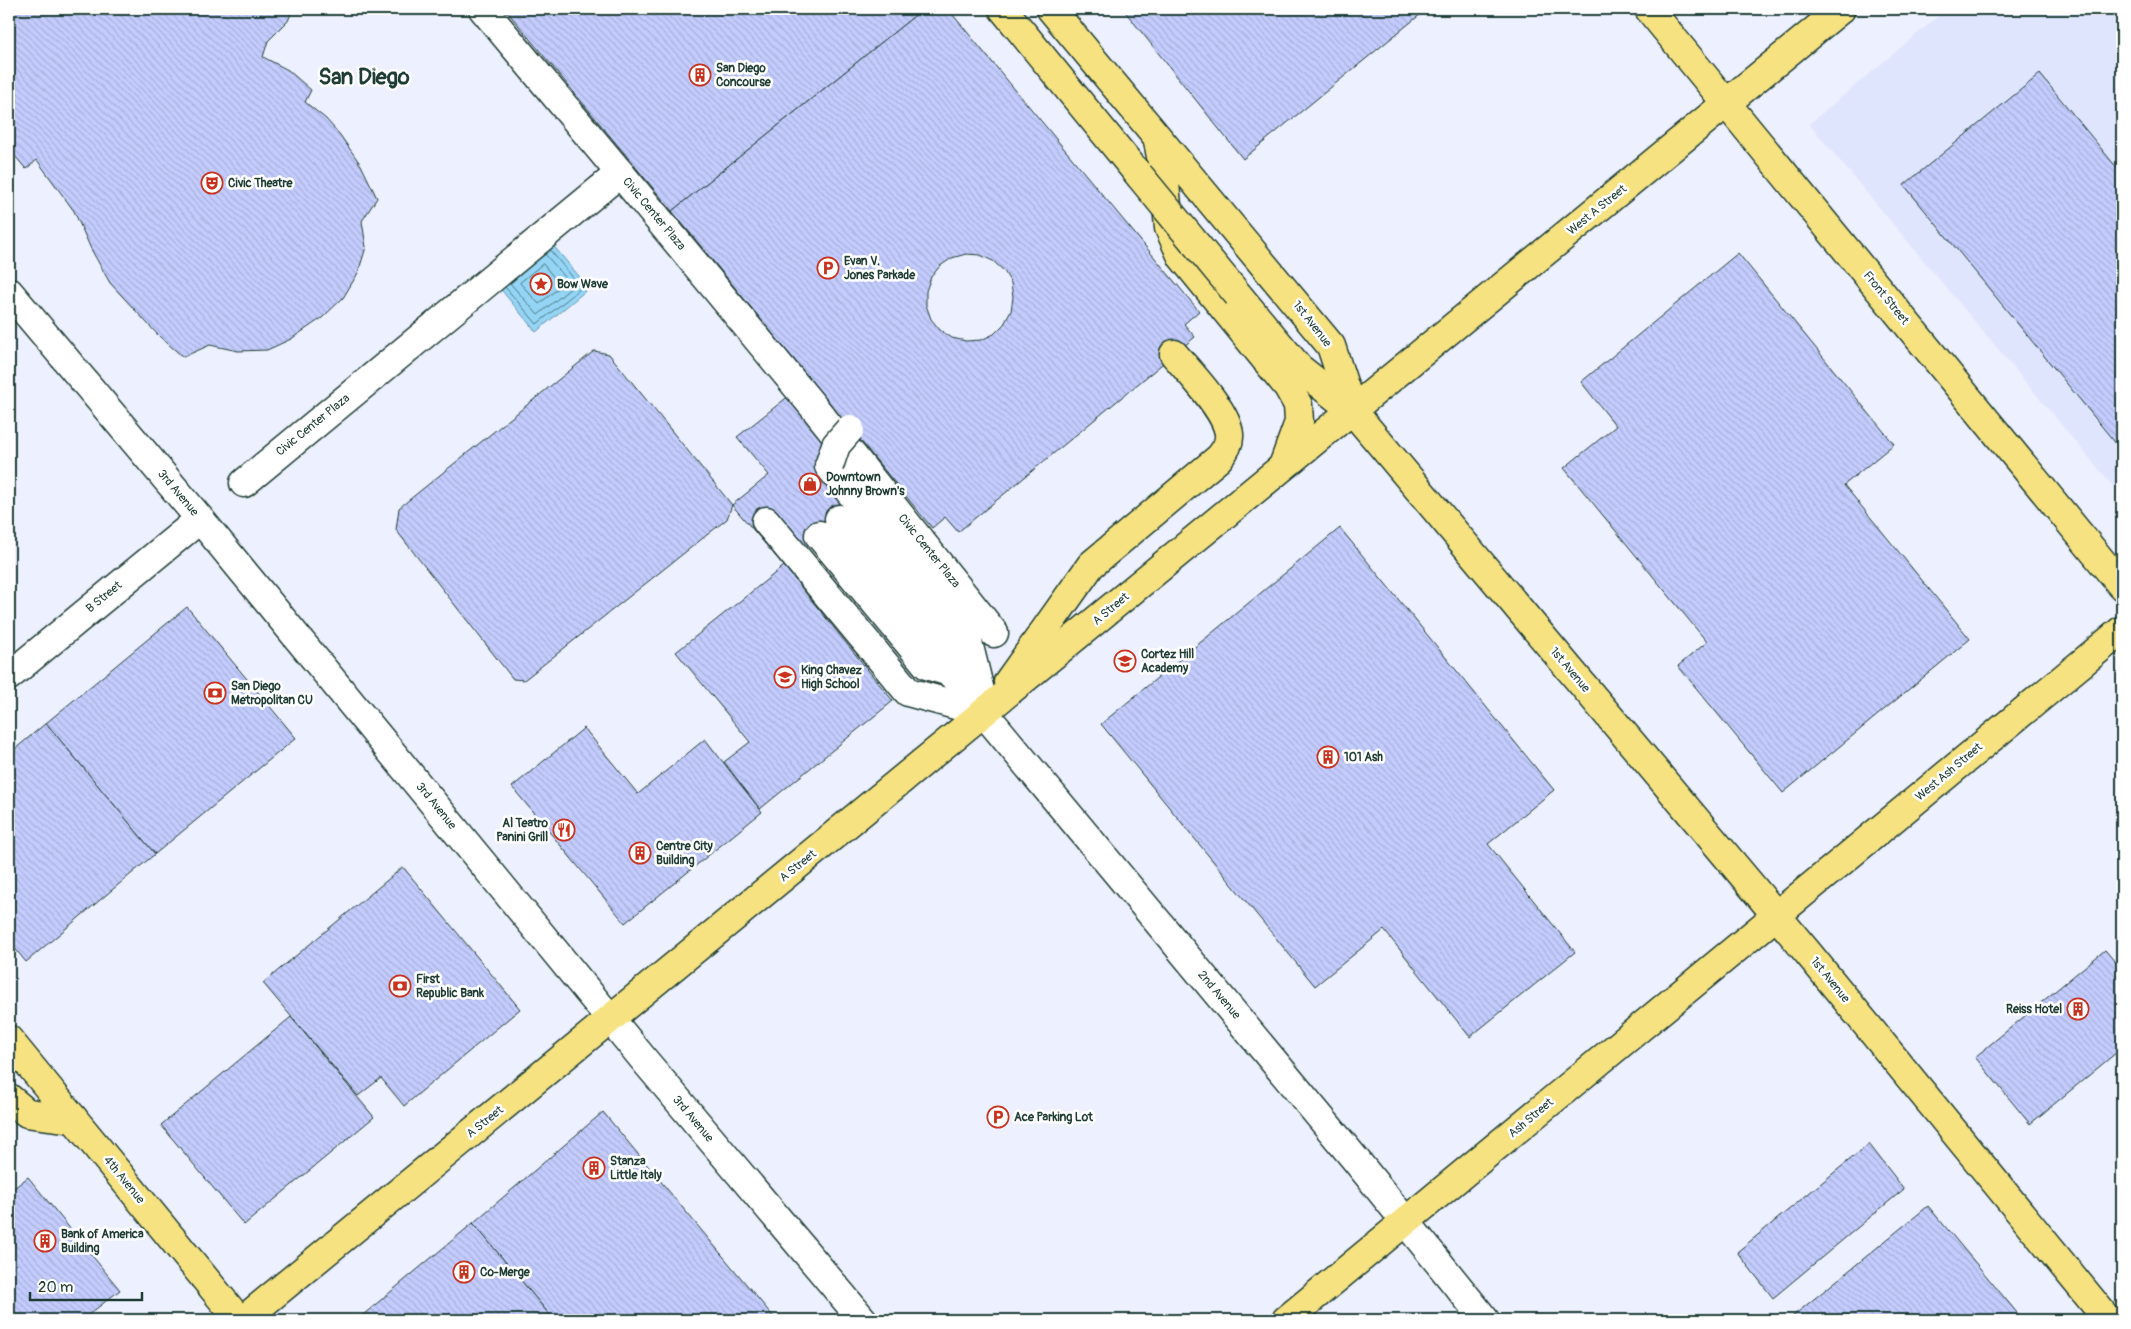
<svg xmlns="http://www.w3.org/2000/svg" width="2131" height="1329" viewBox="0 0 2131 1329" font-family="Pangolin,sans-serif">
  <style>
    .built { fill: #e0e5fe }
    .water { fill: #94d4f5; stroke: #6598a8 }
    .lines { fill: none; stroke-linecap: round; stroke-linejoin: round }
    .shore { stroke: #4e7981; stroke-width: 1 }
    .building { fill: url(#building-back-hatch); stroke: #1f3d34; fill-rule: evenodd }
    .minor-casing { stroke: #1f3d34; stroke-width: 31 }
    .major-casing { stroke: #1f3d34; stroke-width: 31 }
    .minor { stroke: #fff; stroke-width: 28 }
    .major { stroke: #f6e281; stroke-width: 28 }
    .minor-bridge-casing { stroke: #1f3d34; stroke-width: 31; stroke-linecap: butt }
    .major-bridge-casing { stroke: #1f3d34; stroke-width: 31; stroke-linecap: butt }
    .minor-bridge { stroke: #fff; stroke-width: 28 }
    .major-bridge { stroke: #f6e281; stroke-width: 28 }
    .labels { text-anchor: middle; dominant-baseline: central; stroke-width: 5; stroke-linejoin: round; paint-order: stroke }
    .poi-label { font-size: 12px; font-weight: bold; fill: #1f3d34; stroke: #fff; text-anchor: start }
    .street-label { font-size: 12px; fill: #1f3d34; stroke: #fff }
    .town-label { font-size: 22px; font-weight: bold; fill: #1f3d34; stroke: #fff }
  </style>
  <defs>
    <pattern id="building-back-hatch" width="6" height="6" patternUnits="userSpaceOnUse" patternTransform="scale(1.25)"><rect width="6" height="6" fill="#c3ccfd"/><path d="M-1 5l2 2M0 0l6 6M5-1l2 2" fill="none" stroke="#a7b0d9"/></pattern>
  </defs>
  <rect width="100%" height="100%" fill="#edf0fe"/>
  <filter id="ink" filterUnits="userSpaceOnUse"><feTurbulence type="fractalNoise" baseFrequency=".02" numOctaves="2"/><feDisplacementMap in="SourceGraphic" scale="10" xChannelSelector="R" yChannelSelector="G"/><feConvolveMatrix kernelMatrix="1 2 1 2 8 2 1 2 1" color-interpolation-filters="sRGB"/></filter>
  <g filter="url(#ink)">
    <polygon class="built" points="1947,9 2120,9 2122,11 2122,497 1809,124"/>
    <polygon class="water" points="546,237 589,288 536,332 493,280"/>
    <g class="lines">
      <g class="shore">
        <polygon points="543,264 561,286 539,304 520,283"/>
        <polyline points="510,283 538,315 571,288 572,285 545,254"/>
        <polyline points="505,287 537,324 580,289 580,286 550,250"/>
      </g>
    </g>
    <g class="building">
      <polygon points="9,9 293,9 288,21 268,41 263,57 288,70 311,90 305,102 326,119 340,135 361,165 377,198 362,221 366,247 358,273 343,298 322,318 291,339 267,350 238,351 210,345 183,357 159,336 110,283 91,249 74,211 37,160 26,169 9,149"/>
      <polygon points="505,9 923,9 672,211"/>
      <path d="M923,9H948L1199,311L1184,324L1195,337L958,532L945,517L932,528L672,211ZM966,254L980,255L993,261L1004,271L1011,283L1013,297L1011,311L1004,324L994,334L981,340L966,341L952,338L940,330L931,319L926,305V291L931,277L940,266L952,258Z"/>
      <polygon points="1123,9 1427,9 1243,159"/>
      <polygon points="2040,74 2122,174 2122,451 1904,185"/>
      <polygon points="1738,253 1894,444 1844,485 1970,639 1783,793 1678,666 1707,642 1564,468 1616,426 1581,382"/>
      <polygon points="594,351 609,354 732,505 727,519 524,680 513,679 396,530 399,508"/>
      <polygon points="790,395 870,493 784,566 732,505 769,475 737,437"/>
      <polygon points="1340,528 1554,790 1488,844 1575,952 1470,1037 1384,930 1315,986 1101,724"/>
      <polygon points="784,566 893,701 760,809 724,762 750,742 676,652"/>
      <polygon points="187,607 296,738 155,854 46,723"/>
      <polygon points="46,723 155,854 26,962 9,941 9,754"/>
      <polygon points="584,728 638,794 705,739 762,812 625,923 512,787"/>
      <polygon points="403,867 520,1009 404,1106 381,1078 358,1096 263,983"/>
      <polygon points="2105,950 2122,970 2122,1048 2030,1124 1975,1057"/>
      <polygon points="291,1017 374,1117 244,1225 161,1125"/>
      <polygon points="603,1112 776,1320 554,1320 473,1223"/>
      <polygon points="1869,1144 1904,1189 1773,1298 1737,1252"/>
      <polygon points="28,1177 120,1290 82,1320 9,1320 9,1192"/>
      <polygon points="1928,1206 2023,1320 1788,1320 1846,1273"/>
      <polygon points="473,1223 554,1320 357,1320"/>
    </g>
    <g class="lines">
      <g class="minor-casing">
        <g id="minor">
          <polyline points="483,9 620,173"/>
          <polyline points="9,292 200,519 645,1061 863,1320"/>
          <polyline points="829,466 967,638 984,707"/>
          <polyline points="244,483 620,173 817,411 994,633"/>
          <polyline points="839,519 947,651 950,672"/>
          <polyline points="766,521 908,692 985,713"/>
          <polyline points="819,535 927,665 950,672"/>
          <polyline points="950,672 1355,1159 1485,1320"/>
          <polyline points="9,676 200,519"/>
        </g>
      </g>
      <g class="major-casing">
        <g id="major">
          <polyline points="1003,9 1139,175"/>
          <polyline points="1051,9 1331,346 1352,410 1808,953 2108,1320"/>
          <polyline points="1649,9 2122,586"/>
          <polyline points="1158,141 1164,172 1169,228 1182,257 1288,387 1298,405 1299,422 1283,466"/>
          <polyline points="1238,295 1299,368 1352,410"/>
          <path d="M1008,682L1091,565L1219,458C1225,451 1230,443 1229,434C1227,411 1189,372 1174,354"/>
          <polyline points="9,1040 239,1320"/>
          <polyline points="9,1098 27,1113 74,1119"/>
          <polyline points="243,1320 1841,9"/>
          <polyline points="1286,1320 2122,630"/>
        </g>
      </g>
      <use href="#minor" class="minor"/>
      <use href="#major" class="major"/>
      <g class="minor-bridge-casing">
        <polyline id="minor-bridge" points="829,466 836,445 850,429"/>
      </g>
      <g class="major-bridge-casing">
        <polyline id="major-bridge" points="1139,175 1238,295"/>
      </g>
      <use href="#minor-bridge" class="minor-bridge"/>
      <use href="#major-bridge" class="major-bridge"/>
    </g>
  </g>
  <defs>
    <g id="building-ring" transform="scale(1.125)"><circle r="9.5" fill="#fff" stroke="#c8321e" stroke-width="1.5"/><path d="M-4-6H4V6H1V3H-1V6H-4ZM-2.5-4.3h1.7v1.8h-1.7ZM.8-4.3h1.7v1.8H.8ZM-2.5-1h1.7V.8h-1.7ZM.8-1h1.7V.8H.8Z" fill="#c8321e"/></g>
    <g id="theatre-ring" transform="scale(1.125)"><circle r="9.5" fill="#fff" stroke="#c8321e" stroke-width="1.5"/><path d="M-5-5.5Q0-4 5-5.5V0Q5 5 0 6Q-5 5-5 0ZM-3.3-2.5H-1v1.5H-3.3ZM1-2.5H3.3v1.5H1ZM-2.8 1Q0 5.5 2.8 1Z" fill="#c8321e"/></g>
    <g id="parking-ring" transform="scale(1.125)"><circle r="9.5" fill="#fff" stroke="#c8321e" stroke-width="1.5"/><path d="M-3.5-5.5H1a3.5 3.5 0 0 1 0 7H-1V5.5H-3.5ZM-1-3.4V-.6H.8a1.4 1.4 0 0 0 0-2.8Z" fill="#c8321e"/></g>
    <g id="sight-ring" transform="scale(1.125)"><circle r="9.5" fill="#fff" stroke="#c8321e" stroke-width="1.5"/><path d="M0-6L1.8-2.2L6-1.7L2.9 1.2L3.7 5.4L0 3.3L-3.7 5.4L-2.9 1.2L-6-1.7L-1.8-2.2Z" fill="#c8321e"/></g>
    <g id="shop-ring" transform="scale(1.125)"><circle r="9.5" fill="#fff" stroke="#c8321e" stroke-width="1.5"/><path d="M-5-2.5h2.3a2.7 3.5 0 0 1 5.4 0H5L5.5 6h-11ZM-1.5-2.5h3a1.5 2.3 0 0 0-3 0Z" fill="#c8321e"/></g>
    <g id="school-ring" transform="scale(1.125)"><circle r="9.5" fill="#fff" stroke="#c8321e" stroke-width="1.5"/><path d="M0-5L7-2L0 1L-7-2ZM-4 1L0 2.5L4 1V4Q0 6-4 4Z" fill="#c8321e"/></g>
    <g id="bank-ring" transform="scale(1.125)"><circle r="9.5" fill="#fff" stroke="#c8321e" stroke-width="1.5"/><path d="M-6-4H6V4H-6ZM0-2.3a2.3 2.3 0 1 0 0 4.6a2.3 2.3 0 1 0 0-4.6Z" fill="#c8321e"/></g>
    <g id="restaurant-ring" transform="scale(1.125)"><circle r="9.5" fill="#fff" stroke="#c8321e" stroke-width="1.5"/><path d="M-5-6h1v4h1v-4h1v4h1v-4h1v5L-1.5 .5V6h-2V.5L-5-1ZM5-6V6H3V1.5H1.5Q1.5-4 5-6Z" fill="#c8321e"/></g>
  </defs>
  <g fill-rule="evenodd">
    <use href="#building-ring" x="700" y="75"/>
    <use href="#theatre-ring" x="212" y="183"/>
    <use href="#parking-ring" x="828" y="268"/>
    <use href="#sight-ring" x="541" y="284"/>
    <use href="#shop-ring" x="810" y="484"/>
    <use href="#school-ring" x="1125" y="661"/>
    <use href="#school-ring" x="785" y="677"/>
    <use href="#bank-ring" x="215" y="693"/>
    <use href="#building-ring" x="1328" y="757"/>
    <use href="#restaurant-ring" x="564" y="830"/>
    <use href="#building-ring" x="640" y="853"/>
    <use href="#bank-ring" x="400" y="986"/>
    <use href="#building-ring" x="2078" y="1009"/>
    <use href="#parking-ring" x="998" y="1117"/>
    <use href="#building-ring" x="594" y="1168"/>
    <use href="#building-ring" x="45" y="1241"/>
    <use href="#building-ring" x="464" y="1272"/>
  </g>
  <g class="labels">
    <g class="poi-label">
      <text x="716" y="68">San Diego<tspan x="716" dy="14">Concourse</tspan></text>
      <text x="228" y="183">Civic Theatre</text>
      <text x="844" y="261">Evan V.<tspan x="844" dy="14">Jones Parkade</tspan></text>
      <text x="557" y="284">Bow Wave</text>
      <text x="826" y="477">Downtown<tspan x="826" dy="14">Johnny Brown's</tspan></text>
      <text x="1141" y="654">Cortez Hill<tspan x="1141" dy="14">Academy</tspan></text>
      <text x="801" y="670">King Chavez<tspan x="801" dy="14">High School</tspan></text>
      <text x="231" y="686">San Diego<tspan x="231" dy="14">Metropolitan CU</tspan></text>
      <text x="1344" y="757">101 Ash</text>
      <text x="548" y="823" text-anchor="end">Al Teatro<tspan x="548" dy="14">Panini Grill</tspan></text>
      <text x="656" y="846">Centre City<tspan x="656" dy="14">Building</tspan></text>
      <text x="416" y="979">First<tspan x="416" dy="14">Republic Bank</tspan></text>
      <text x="2062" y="1009" text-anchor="end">Reiss Hotel</text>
      <text x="1014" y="1117">Ace Parking Lot</text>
      <text x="610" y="1161">Stanza<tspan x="610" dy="14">Little Italy</tspan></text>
      <text x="61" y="1234">Bank of America<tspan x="61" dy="14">Building</tspan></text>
      <text x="480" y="1272">Co-Merge</text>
    </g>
    <g class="street-label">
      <text transform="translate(1597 210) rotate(-39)">West A Street</text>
      <text transform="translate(654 214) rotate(50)">Civic Center Plaza</text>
      <text transform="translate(1886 298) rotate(51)">Front Street</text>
      <text transform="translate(1312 324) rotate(52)">1st Avenue</text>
      <text transform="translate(313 425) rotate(-39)">Civic Center Plaza</text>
      <text transform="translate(178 493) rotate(50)">3rd Avenue</text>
      <text transform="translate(929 551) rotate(51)">Civic Center Plaza</text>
      <text transform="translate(104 597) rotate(-39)">B Street</text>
      <text transform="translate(1111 609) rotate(-40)">A Street</text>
      <text transform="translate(1570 670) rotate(50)">1st Avenue</text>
      <text transform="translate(1949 772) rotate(-40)">West Ash Street</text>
      <text transform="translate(436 806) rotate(51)">3rd Avenue</text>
      <text transform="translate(798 866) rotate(-39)">A Street</text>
      <text transform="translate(1830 980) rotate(51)">1st Avenue</text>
      <text transform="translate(1219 995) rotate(50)">2nd Avenue</text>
      <text transform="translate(1531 1118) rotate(-40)">Ash Street</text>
      <text transform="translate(693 1119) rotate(50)">3rd Avenue</text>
      <text transform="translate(485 1122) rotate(-39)">A Street</text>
      <text transform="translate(124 1180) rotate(51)">4th Avenue</text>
    </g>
    <g class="town-label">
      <text x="364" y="77">San Diego</text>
    </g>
  </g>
  <rect width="2131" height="1329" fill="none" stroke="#fff" stroke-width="30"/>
  <rect x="15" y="15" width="2101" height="1299" fill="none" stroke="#1f3d34" stroke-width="2" filter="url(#ink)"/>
  <path d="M30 1292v8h112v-8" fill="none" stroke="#1f3d34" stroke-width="2.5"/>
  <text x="38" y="1292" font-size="15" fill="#1f3d34" stroke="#ffffff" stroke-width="4" paint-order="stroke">20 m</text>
</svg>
